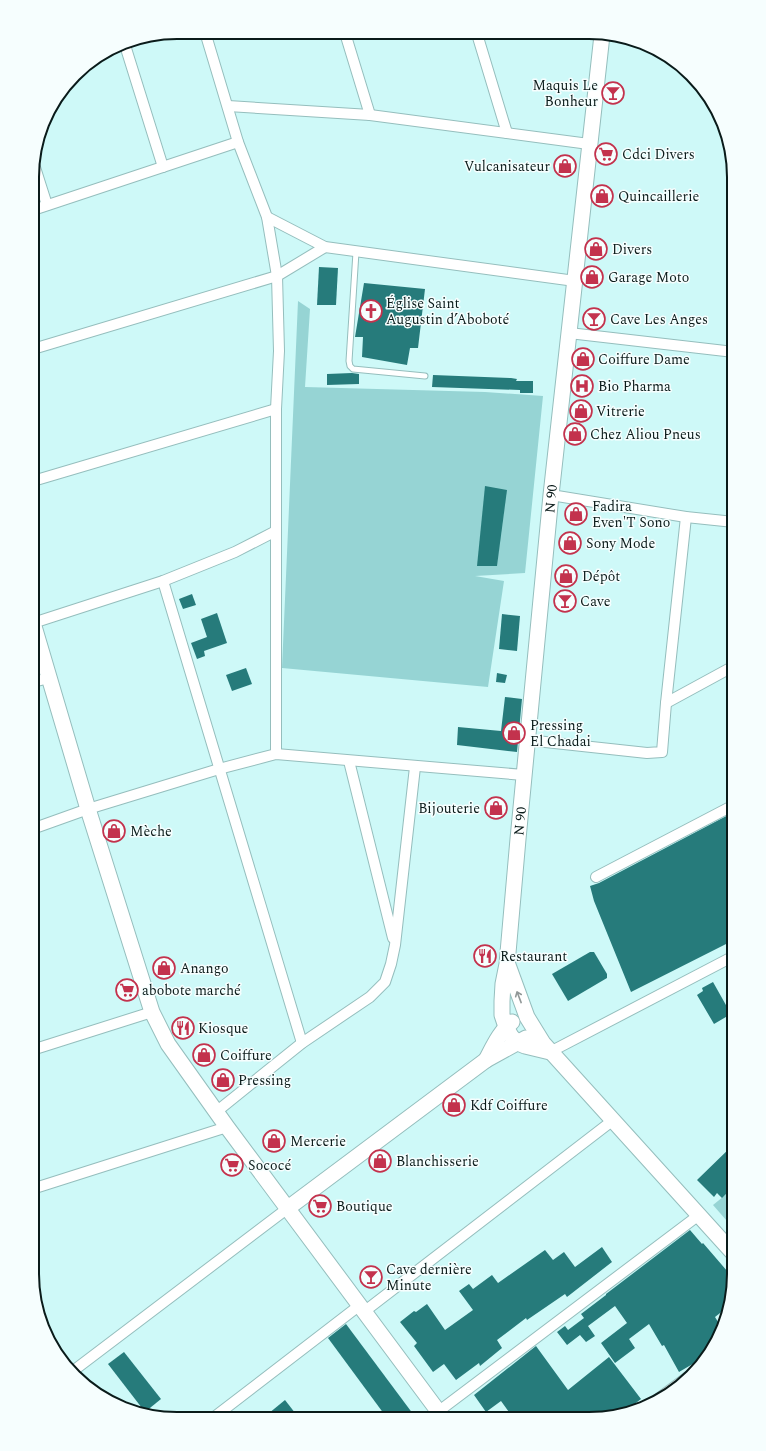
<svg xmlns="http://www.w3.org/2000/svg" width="766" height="1451" viewBox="0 0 766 1451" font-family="Spectral,serif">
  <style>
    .green { fill: #96d4d4 }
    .building { fill: #267b7b }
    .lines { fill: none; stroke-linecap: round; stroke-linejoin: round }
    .lane-casing { stroke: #95bebd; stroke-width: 7 }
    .street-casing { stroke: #95bebd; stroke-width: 12 }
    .secondary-casing { stroke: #95bebd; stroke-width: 17 }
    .lane { stroke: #fff; stroke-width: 5 }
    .street { stroke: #fff; stroke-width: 10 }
    .secondary { stroke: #fff; stroke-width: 15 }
    .oneway { stroke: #919898 }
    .labels { text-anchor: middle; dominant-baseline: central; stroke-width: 3; stroke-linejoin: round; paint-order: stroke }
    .poi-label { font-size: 14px; fill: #0a1b1a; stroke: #f6fefe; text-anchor: start }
    .street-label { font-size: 14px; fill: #0a1b1a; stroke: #f6fefe }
    .rim { fill: none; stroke: #0a1b1a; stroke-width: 2 }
  </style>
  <rect width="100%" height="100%" fill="#cef9f8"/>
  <g class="green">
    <polygon points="298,301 310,309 305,387 485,392 543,396 525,573 475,576 504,581 488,687 282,668"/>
    <polygon points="734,1188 734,1229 713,1205"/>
  </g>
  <g class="building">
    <polygon points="319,267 338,268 336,305 317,305"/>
    <polygon points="364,283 425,289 418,348 410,348 407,365 362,357 363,337 355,337"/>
    <polygon points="352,373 359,374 359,384 327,385 327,374"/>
    <polygon points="433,375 511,378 517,379 516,381 533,381 533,393 520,393 520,390 432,387"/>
    <polygon points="485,486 507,490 497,566 477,566"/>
    <polygon points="192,594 196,605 183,609 179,599"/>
    <polygon points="217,613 227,643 204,651 205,656 197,659 191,643 207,637 201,619"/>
    <polygon points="502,614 520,616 517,651 499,649"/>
    <polygon points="246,668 252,684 232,691 226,675"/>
    <polygon points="497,673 507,675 505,683 496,682"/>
    <polygon points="505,697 522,699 517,752 457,745 458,727 501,731"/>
    <polygon points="734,812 734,940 631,992 594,901 590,886 599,883"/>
    <polygon points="590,952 594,952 607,974 607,978 568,1001 552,974"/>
    <polygon points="713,982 731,1014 714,1024 697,995 703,991 702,988"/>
    <polygon points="734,1144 734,1177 728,1183 733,1187 722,1198 717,1193 714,1197 697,1180"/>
    <polygon points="690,1230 702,1244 703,1243 734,1279 729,1306 715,1317 723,1330 714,1345 706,1350 708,1355 679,1372 664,1345 662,1346 649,1324 629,1339 635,1348 615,1363 601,1343 627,1323 615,1306 588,1326 595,1336 586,1342 580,1335 567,1345 557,1332 565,1326 568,1330 584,1318 581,1314 606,1295 606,1294"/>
    <polygon points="602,1247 612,1262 567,1297 565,1294 527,1320 526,1318 497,1340 502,1348 480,1366 479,1363 456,1380 444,1364 433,1372 414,1346 417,1343 400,1322 414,1311 416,1312 427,1304 445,1330 473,1310 459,1291 469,1284 473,1289 492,1275 498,1283 545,1250 553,1260 564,1252 575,1267"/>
    <polygon points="346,1324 416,1418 387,1418 328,1338"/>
    <polygon points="536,1346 568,1390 609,1357 641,1399 623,1413 589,1419 514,1419 501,1401 486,1412 474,1395"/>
    <polygon points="124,1352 161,1399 145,1412 108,1364"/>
    <polygon points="285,1400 299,1418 263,1418"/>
  </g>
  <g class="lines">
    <g class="lane-casing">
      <polyline id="lane" points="356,252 349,361 350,366 353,369 425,376"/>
    </g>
    <g class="street-casing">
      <g id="street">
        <polyline points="205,32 238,142 267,217 277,276 279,351 276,409 276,754"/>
        <polyline points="345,33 370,115"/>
        <polyline points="477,34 507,133"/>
        <polyline points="124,42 163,167"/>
        <polyline points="228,106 370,115 589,144"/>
        <polyline points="33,161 47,205"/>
        <polyline points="33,210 238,142"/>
        <polyline points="267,217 325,247 575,281"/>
        <polyline points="569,333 734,352"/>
        <polyline points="33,349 277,276 325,247"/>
        <polyline points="33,481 276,409"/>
        <polyline points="551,495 686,517 734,522"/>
        <polyline points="163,581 302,1043"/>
        <polyline points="33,623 163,581 235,552 276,531"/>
        <polyline points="33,682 49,678"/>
        <polyline points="666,703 734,666"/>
        <polyline points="527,740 647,753 662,752 666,703 686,517"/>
        <polyline points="349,761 393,938"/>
        <polyline points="32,829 88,809 219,769 276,754 524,775"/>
        <polyline points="596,877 734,805"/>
        <polyline points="32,1050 152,1012"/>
        <polyline points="550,1052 734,956"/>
        <polyline points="216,1112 302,1043 370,997 385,982 391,964 395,945 415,767"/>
        <polyline points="32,1189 227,1127"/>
        <polyline points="365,1311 612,1121"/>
        <polyline points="73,1371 288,1208"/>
        <polyline points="651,1404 689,1376"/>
        <polyline points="439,1411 699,1215"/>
        <polyline points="213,1418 360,1305"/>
      </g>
    </g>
    <g class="secondary-casing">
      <g id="secondary">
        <polyline points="33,623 88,809 152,1012 168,1044 227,1127 444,1419"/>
        <polyline points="508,965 527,1017 543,1043 734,1254"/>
        <path id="s1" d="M550,1052L525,1046L518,1043L511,1036L506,1027L502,1015V1001L503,984L507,964L518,839L551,495L602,35"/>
        <path d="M486,1060C493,1047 500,1031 512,1022"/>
        <polyline points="288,1208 486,1060 526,1038"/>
      </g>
    </g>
    <use href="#lane" class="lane"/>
    <use href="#street" class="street"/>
    <use href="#secondary" class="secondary"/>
  </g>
  <defs><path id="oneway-shaft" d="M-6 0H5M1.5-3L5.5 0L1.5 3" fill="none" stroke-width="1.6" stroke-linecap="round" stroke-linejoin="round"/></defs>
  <use class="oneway" href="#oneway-shaft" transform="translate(519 997) rotate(-111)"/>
  <defs>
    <g id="bar-ring" transform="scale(1.15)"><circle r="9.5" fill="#f6fefe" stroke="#c3324d" stroke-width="1.5"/><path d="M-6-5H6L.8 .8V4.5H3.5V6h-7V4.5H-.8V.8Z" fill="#c3324d"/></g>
    <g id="supermarket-ring" transform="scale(1.15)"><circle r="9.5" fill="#f6fefe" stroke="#c3324d" stroke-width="1.5"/><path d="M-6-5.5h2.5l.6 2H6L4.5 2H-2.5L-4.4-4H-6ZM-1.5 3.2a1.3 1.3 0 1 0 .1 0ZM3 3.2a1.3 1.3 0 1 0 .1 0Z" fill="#c3324d"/></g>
    <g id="shop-ring" transform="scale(1.15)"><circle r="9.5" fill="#f6fefe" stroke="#c3324d" stroke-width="1.5"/><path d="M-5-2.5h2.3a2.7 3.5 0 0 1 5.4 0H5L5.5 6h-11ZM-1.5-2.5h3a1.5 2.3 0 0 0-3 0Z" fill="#c3324d"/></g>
    <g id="church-ring" transform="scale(1.15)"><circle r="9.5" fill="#f6fefe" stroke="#c3324d" stroke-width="1.5"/><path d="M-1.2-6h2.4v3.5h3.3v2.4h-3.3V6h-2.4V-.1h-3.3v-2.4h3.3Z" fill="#c3324d"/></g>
    <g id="hospital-ring" transform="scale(1.15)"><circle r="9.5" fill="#f6fefe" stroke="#c3324d" stroke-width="1.5"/><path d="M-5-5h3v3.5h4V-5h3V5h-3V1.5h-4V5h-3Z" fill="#c3324d"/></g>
    <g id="restaurant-ring" transform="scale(1.15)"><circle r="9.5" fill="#f6fefe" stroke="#c3324d" stroke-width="1.5"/><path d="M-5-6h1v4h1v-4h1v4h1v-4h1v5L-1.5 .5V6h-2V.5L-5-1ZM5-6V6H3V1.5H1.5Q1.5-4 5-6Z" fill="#c3324d"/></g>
  </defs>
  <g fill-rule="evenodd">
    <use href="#bar-ring" x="613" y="93"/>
    <use href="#supermarket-ring" x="606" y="154"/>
    <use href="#shop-ring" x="565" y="166"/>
    <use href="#shop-ring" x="602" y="196"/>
    <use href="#shop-ring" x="596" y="249"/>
    <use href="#shop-ring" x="592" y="277"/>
    <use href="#church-ring" x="371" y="311"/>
    <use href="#bar-ring" x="594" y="319"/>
    <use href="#shop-ring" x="583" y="359"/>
    <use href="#hospital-ring" x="582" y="386"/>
    <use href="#shop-ring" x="581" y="411"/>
    <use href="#shop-ring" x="575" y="434"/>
    <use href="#shop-ring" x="576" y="514"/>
    <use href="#shop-ring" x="570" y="543"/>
    <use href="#shop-ring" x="566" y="576"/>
    <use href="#bar-ring" x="565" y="601"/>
    <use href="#shop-ring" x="514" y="733"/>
    <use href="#shop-ring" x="496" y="808"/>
    <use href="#shop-ring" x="114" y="831"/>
    <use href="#restaurant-ring" x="485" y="956"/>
    <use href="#shop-ring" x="164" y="968"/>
    <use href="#supermarket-ring" x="127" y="990"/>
    <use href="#restaurant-ring" x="183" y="1028"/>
    <use href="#shop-ring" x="204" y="1055"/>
    <use href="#shop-ring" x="223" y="1080"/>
    <use href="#shop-ring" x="454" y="1105"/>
    <use href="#shop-ring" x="274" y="1141"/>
    <use href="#shop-ring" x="380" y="1161"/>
    <use href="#supermarket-ring" x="232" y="1165"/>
    <use href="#supermarket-ring" x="320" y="1206"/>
    <use href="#bar-ring" x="371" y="1277"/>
  </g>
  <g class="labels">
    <g class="poi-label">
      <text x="598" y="85" text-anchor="end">Maquis Le<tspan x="598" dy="16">Bonheur</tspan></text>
      <text x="622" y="154">Cdci Divers</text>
      <text x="550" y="166" text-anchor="end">Vulcanisateur</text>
      <text x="618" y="196">Quincaillerie</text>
      <text x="612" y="249">Divers</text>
      <text x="608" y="277">Garage Moto</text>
      <text x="386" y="303">Église Saint<tspan x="386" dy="16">Augustin d’Aboboté</tspan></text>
      <text x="610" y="319">Cave Les Anges</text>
      <text x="598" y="359">Coiffure Dame</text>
      <text x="598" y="386">Bio Pharma</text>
      <text x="596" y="411">Vitrerie</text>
      <text x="590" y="434">Chez Aliou Pneus</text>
      <text x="592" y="506">Fadira<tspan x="592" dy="16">Even'T Sono</tspan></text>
      <text x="586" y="543">Sony Mode</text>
      <text x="582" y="576">Dépôt</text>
      <text x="580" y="601">Cave</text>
      <text x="530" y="725">Pressing<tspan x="530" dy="16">El Chadai</tspan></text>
      <text x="480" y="808" text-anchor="end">Bijouterie</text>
      <text x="130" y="831">Mèche</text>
      <text x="500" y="956">Restaurant</text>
      <text x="180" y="968">Anango</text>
      <text x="142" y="990">abobote marché</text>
      <text x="198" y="1028">Kiosque</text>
      <text x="220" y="1055">Coiffure</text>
      <text x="238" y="1080">Pressing</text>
      <text x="470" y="1105">Kdf Coiffure</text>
      <text x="290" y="1141">Mercerie</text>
      <text x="396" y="1161">Blanchisserie</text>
      <text x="248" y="1165">Sococé</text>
      <text x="336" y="1206">Boutique</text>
      <text x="386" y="1269">Cave dernière<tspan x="386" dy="16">Minute</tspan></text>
    </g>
    <g class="street-label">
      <text stroke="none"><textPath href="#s1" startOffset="585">N 90</textPath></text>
      <text stroke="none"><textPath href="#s1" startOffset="261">N 90</textPath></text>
    </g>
  </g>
  <path d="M0 0H766V1451H0ZM177 39H589A138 138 0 0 1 727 177V1274A138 138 0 0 1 589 1412H177A138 138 0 0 1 39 1274V177A138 138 0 0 1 177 39Z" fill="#f6fefe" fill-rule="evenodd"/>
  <path class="rim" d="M177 39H589A138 138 0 0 1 727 177V1274A138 138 0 0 1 589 1412H177A138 138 0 0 1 39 1274V177A138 138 0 0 1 177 39Z"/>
</svg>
